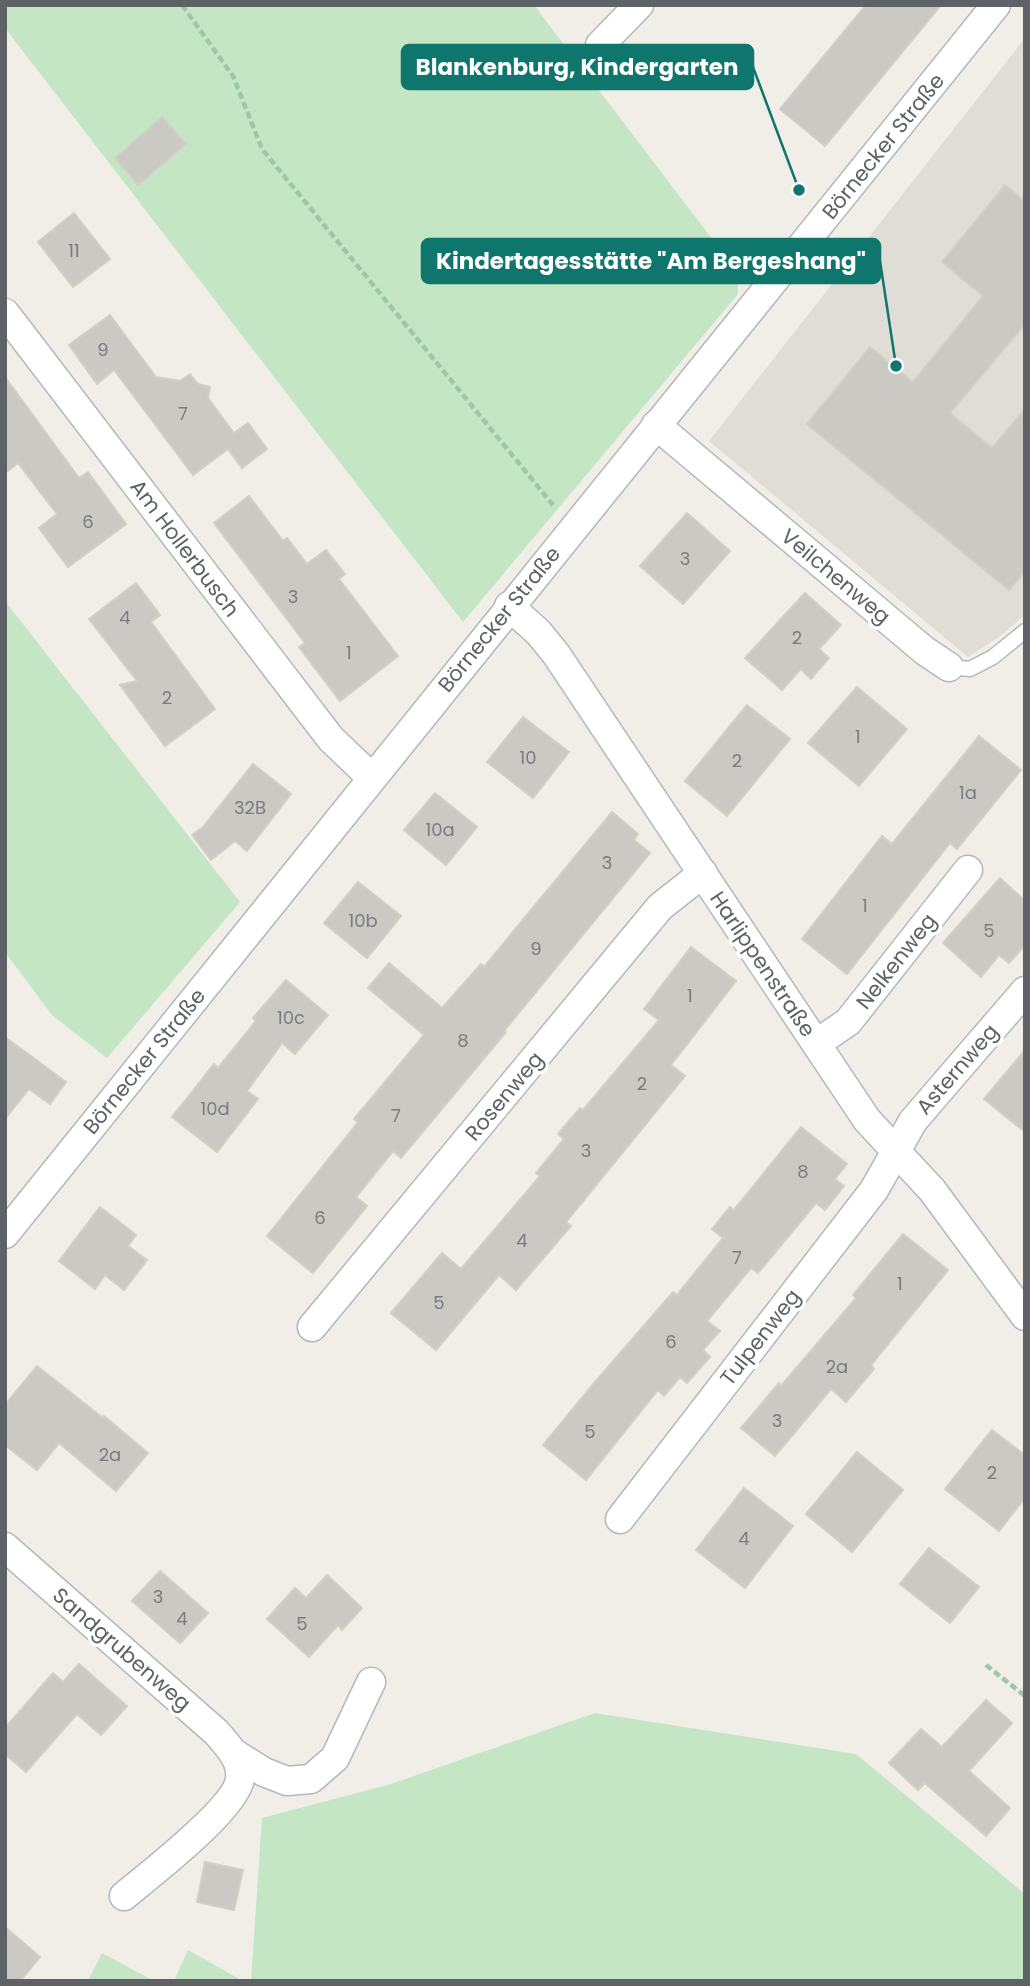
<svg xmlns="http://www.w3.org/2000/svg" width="1030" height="1986" viewBox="0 0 1030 1986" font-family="Poppins,sans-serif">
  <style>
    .education { fill: #dfddd5 }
    .green { fill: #c5e6c5 }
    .building { fill: #cbc9c4; stroke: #d4cfc5; stroke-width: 2 }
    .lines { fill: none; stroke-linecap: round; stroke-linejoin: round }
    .service-casing { stroke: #b4b7bb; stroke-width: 17 }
    .minor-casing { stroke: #b4b7bb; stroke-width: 31 }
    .path { stroke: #9ec7aa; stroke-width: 4.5; stroke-dasharray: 7 3.5; stroke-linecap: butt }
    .service { stroke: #fff; stroke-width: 14 }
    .minor { stroke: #fff; stroke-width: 28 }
    .labels { text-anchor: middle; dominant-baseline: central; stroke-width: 7; stroke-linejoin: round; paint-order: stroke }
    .number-label { font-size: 18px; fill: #797c7e }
    .street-label { font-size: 21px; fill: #5e6266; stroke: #fff }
    .leader { fill: none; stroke: #0f766e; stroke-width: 2.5 }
    .callout-dot { fill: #0f766e; stroke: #fff; stroke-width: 2.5 }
    .callout { fill: #0f766e; stroke: #0f766e; stroke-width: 2.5 }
    .callout-label { font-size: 23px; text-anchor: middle; font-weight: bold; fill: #fff }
  </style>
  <rect width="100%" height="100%" fill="#f0eee7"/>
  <polygon class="education" points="1025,38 1025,615 999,637 968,657 709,441"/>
  <g class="green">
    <polygon points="5,5 534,5 738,273 738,294 463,622 5,28"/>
    <polygon points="5,601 240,902 107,1058 52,1015 5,952"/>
    <polygon points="595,1713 856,1754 1025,1894 1025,1981 251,1981 262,1818 391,1784"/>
    <polygon points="188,1950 243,1981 174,1981"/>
    <polygon points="102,1953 154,1981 88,1981"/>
  </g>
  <g class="building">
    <polygon points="866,5 941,5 825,146 780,109"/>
    <polygon points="162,117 186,144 138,185 115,158"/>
    <polygon points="1005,185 1025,202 1025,324 950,413 992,448 1025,409 1025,571 1009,590 807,424 870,347 913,382 983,296 942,262"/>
    <polygon points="74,213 110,259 73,287 38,242"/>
    <polygon points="110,315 156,377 180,381 190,374 198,384 210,387 208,398 234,433 248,423 267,449 242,468 228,449 193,475 114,370 97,384 69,345"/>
    <polygon points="5,377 79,478 88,472 126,524 68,567 39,528 57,514 18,463 5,473"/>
    <polygon points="249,496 283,541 287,538 307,564 326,550 345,574 339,579 398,656 340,701 299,647 305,643 214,523"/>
    <polygon points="687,513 730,551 683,604 640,566"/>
    <polygon points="136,583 160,615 151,622 215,709 165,746 120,685 137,681 89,619"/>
    <polygon points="805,593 841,625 819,649 829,658 811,679 801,669 782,690 745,658"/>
    <polygon points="857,687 907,729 859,786 808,743"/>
    <polygon points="747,705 790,739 727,816 685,781"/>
    <polygon points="523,717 569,752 533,798 487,762"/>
    <polygon points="979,736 1021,770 957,849 950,843 847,974 802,939 882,836 892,844"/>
    <polygon points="253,764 291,794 247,851 235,841 211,860 192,835 203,827"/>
    <polygon points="435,793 477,827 446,865 404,830"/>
    <polygon points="612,812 638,834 634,840 650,853 504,1031 506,1032 401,1158 393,1151 356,1197 367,1206 313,1273 267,1236 358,1122 354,1119 424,1035 368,988 389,963 442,1008 481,964 484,967"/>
    <polygon points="1000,878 1025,901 1025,945 1009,963 999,955 981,977 943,943"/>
    <polygon points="358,882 401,916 367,958 324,923"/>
    <polygon points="691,947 736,981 671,1065 685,1076 566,1222 571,1226 516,1290 499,1275 436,1350 391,1313 442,1253 461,1269 540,1176 536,1173 564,1139 558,1134 580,1108 583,1110 659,1020 644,1009"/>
    <polygon points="286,980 328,1015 295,1054 282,1043 247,1091 258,1099 217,1152 172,1117 214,1064 218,1068 256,1021 253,1018"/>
    <polygon points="5,1037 66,1082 50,1104 29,1089 5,1119"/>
    <polygon points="1025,1050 1025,1132 984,1099"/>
    <polygon points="801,1127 847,1164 835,1179 844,1186 825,1210 816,1203 758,1273 751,1268 707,1321 720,1331 703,1350 710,1357 687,1383 680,1377 664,1396 658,1390 586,1480 543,1445 595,1382 673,1292 677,1295 723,1238 712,1229 730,1207 734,1210"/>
    <polygon points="100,1207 136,1235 128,1246 147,1260 124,1290 105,1275 95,1289 59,1261"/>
    <polygon points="903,1234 948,1270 871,1365 874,1369 846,1402 831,1389 775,1456 741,1428 779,1383 781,1386 856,1298 853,1295"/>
    <polygon points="37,1366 103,1418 104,1416 148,1453 116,1491 59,1443 37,1470 5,1445 5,1405"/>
    <polygon points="992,1430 1025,1455 1025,1498 999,1531 945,1489"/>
    <polygon points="857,1452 903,1490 852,1552 806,1514"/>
    <polygon points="744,1488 793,1526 745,1588 696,1550"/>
    <polygon points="929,1548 979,1587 950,1623 900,1584"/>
    <polygon points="160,1571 208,1613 180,1643 132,1601"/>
    <polygon points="327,1575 362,1608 342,1630 338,1625 309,1657 267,1619 295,1588 306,1598"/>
    <polygon points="79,1664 127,1706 101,1735 77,1714 26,1772 5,1754 5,1728 53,1673 63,1682"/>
    <polygon points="986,1700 1012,1723 969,1771 1010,1808 986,1836 925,1783 918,1790 889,1763 921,1729 942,1747"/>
    <polygon points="205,1862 243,1870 234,1910 197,1902"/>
    <polygon points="5,1927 40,1957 20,1981 5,1981"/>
  </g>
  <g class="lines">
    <g class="service-casing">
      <polyline id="service" points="949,667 970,669 993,657 1025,631"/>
    </g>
    <g class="minor-casing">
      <g id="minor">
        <polyline points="600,45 639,5"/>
        <polyline points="5,313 331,739 372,778"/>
        <polyline points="656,425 925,651 949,667"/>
        <polyline points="509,606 538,632 556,654 867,1120 932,1190 1025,1316"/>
        <polyline points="817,1043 848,1022 968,870"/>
        <polyline points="5,1234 996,5"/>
        <polyline points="312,1327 660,907 703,873"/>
        <polyline points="620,1519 874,1190 913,1121 1025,991"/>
        <path d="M5,1547L216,1732C227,1745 242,1759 240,1778C238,1807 148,1876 124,1896"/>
        <polyline points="235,1754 264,1772 287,1781 311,1779 335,1758 371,1682"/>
      </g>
    </g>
    <g class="path">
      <polyline points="182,5 233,76 262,149 553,505"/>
      <polyline points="986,1665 1025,1696"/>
    </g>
    <use href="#service" class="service"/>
    <use href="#minor" class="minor"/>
  </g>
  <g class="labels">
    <g class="number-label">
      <text x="74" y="250">11</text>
      <text x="103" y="349">9</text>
      <text x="183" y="413">7</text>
      <text x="88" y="521">6</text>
      <text x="685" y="558">3</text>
      <text x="293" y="596">3</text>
      <text x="125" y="617">4</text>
      <text x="797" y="637">2</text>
      <text x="349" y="652">1</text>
      <text x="167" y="697">2</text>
      <text x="858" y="736">1</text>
      <text x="528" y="757">10</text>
      <text x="737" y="760">2</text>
      <text x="968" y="792">1a</text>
      <text x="250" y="807">32B</text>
      <text x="440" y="829">10a</text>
      <text x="607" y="862">3</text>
      <text x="865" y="905">1</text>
      <text x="363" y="920">10b</text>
      <text x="989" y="930">5</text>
      <text x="536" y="948">9</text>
      <text x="690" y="995">1</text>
      <text x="291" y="1017">10c</text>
      <text x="463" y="1040">8</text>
      <text x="642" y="1083">2</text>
      <text x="215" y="1108">10d</text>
      <text x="396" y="1115">7</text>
      <text x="586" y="1150">3</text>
      <text x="803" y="1171">8</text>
      <text x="320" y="1217">6</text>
      <text x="522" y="1240">4</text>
      <text x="737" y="1257">7</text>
      <text x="900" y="1283">1</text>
      <text x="439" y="1302">5</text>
      <text x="671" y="1341">6</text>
      <text x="837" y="1366">2a</text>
      <text x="777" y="1420">3</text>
      <text x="590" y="1431">5</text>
      <text x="110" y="1454">2a</text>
      <text x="992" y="1472">2</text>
      <text x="744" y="1538">4</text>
      <text x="158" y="1596">3</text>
      <text x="182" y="1618">4</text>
      <text x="302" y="1623">5</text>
    </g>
    <g class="street-label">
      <text transform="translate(883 146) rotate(-51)">Börnecker Straße</text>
      <text transform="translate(185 548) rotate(53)">Am Hollerbusch</text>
      <text transform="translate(836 576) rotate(40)">Veilchenweg</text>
      <text transform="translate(499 619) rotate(-51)">Börnecker Straße</text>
      <text transform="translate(896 961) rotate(-52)">Nelkenweg</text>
      <text transform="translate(763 964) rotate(56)">Harlippenstraße</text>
      <text transform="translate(144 1061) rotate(-51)">Börnecker Straße</text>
      <text transform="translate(957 1069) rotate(-49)">Asternweg</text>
      <text transform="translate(504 1096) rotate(-50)">Rosenweg</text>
      <text transform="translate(760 1337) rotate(-52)">Tulpenweg</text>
      <text transform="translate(122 1649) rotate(41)">Sandgrubenweg</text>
    </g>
  </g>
  <path class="leader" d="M799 190L753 67M896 366L880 261"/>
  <g class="callout-dot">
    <circle cx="799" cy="190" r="7"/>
    <circle cx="896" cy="366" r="7"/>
  </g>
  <g class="callout">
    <rect x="402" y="45" width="351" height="44" rx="7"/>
    <rect x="422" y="239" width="458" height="44" rx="7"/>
  </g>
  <g class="callout-label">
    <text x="577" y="75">Blankenburg, Kindergarten</text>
    <text x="651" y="269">Kindertagesstätte "Am Bergeshang"</text>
  </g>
  <rect width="1030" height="1986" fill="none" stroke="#5e6266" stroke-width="14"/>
</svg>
